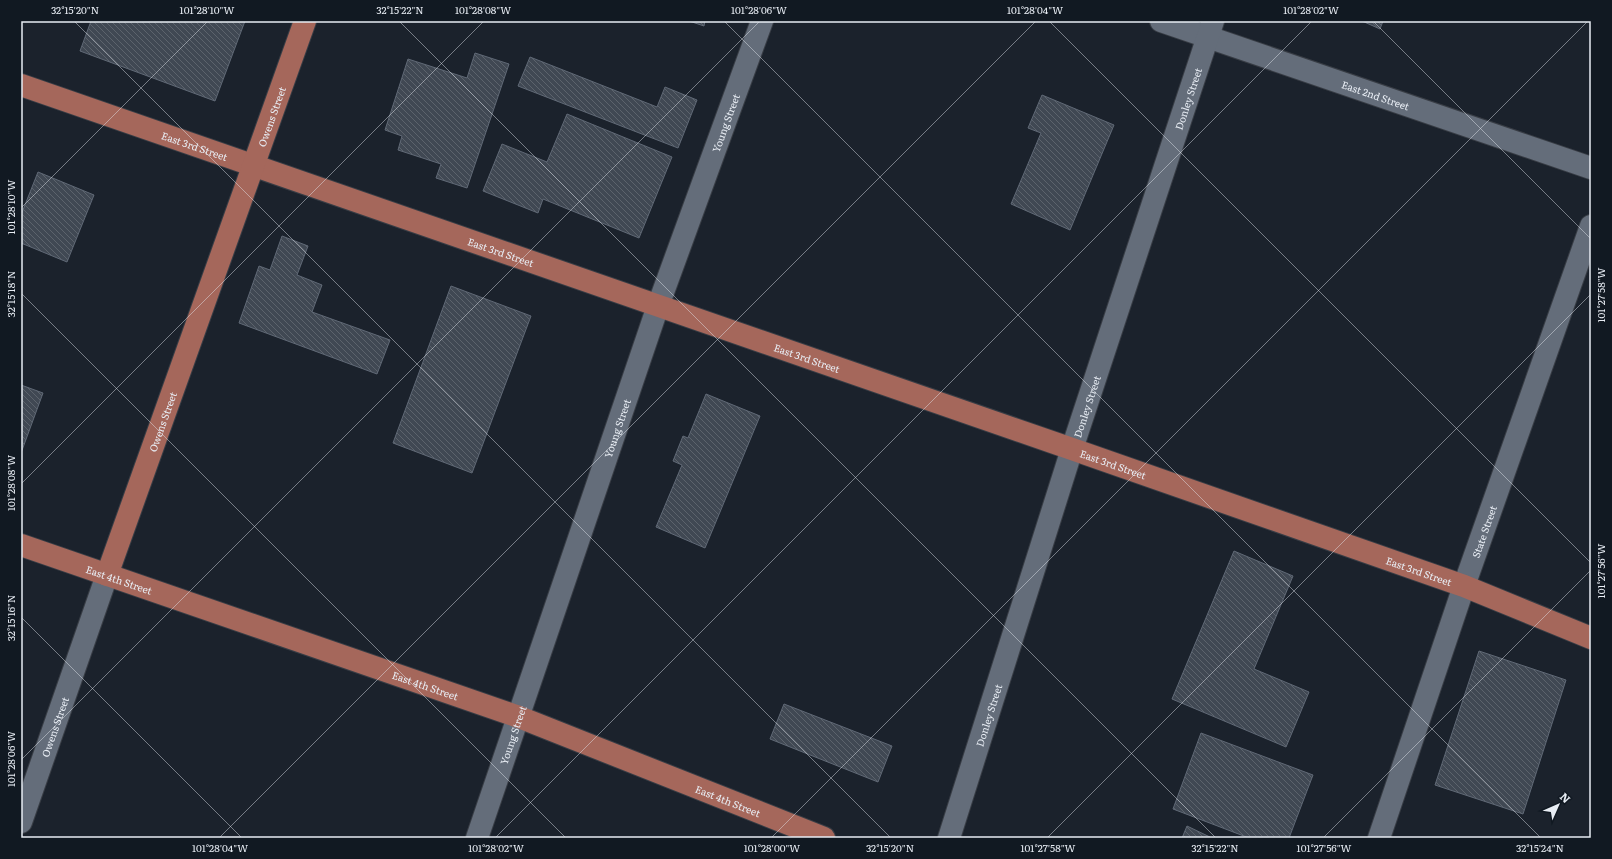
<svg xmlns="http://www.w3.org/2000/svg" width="1612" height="859" viewBox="0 0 1612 859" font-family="Literata,serif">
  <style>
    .building { fill: url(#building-back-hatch); stroke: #606976 }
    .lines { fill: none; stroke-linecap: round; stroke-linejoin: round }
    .minor-casing { stroke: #383d45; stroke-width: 24 }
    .major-casing { stroke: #383d45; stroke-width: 24 }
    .minor { stroke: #646d7a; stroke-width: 22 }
    .major { stroke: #a5675b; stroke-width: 22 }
    .ticks { fill: none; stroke: #e8edf4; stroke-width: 1; stroke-opacity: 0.45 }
    .labels { text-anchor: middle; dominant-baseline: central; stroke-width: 3.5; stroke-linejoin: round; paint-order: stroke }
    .street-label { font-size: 10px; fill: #e8edf4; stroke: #111922 }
    .neatline { fill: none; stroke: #e8edf4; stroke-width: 1.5 }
    .ticks-label { font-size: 10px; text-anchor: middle; fill: #e8edf4 }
  </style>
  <defs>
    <pattern id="building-back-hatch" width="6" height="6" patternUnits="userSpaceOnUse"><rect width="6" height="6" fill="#404853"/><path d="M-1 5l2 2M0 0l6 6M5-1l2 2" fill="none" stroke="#5c636c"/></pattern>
  </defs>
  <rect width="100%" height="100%" fill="#1b222c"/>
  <g class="building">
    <polygon points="91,21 245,21 215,101 80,51"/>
    <polygon points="689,21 705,21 704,26"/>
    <polygon points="1362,21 1383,21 1380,29"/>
    <polygon points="475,53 509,64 467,188 436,178 441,164 398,150 402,136 385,130 408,59 467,78"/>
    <polygon points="530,57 657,107 665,87 697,100 678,148 518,86"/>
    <polygon points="1042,95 1114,125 1070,230 1011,204 1041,133 1028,128"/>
    <polygon points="567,114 672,157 639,238 543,199 538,213 483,191 502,144 547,162"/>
    <polygon points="38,172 94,195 67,262 21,243 21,215"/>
    <polygon points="282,236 308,246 297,275 322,285 312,312 390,340 377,374 239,323 259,266 270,270"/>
    <polygon points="451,286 531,316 472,473 393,443"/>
    <polygon points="21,385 43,393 21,453"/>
    <polygon points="706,394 760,416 705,548 656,527 682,465 673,461 683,436 688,438"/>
    <polygon points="1234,551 1293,576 1254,669 1309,692 1286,747 1172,699"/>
    <polygon points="1479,651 1566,680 1523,814 1435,785"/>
    <polygon points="784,704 892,746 878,782 770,739"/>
    <polygon points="1201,733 1313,775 1289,838 1249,838 1173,809"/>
    <polygon points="1187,826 1212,838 1182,838"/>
  </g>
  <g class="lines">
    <g class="minor-casing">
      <g id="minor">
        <path id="s1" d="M1161,21L1591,168"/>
        <path id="s2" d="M21,822L107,575"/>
        <path id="s3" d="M477,838L658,306L762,21"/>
        <path id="s4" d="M949,838L1072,449L1213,21"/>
        <path id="s5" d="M1379,838L1464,586L1591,226"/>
      </g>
    </g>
    <g class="major-casing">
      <g id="major">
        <path id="s6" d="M21,85L1072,449L1464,586L1591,638"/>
        <path id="s7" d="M21,545L519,717L824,838"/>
        <path id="s8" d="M107,575L305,21"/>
      </g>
    </g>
    <use href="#minor" class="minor"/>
    <use href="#major" class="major"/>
  </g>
  <path class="ticks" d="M74,21L891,838M399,21L1216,838M724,21L1541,838M1049,21L1591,563M1373,21L1591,239M21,208L208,21M21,293L566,838M21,484L484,21M21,617L242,838M21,760L760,21M219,838L1036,21M495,838L1312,21M771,838L1588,21M1047,838L1591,294M1323,838L1591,570"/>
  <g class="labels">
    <g class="street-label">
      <text stroke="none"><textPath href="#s1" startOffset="227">East 2nd Street</textPath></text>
      <text stroke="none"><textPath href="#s4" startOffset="777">Donley Street</textPath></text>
      <text stroke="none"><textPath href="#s8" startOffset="487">Owens Street</textPath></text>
      <text stroke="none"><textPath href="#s3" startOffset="757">Young Street</textPath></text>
      <text stroke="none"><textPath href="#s6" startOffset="184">East 3rd Street</textPath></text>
      <text stroke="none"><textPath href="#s6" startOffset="508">East 3rd Street</textPath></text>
      <text stroke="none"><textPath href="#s6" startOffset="832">East 3rd Street</textPath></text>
      <text stroke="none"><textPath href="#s4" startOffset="453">Donley Street</textPath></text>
      <text stroke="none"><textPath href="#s8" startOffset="163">Owens Street</textPath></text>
      <text stroke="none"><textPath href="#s3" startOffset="433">Young Street</textPath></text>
      <text stroke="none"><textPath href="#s6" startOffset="1156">East 3rd Street</textPath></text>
      <text stroke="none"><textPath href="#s5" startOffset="324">State Street</textPath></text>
      <text stroke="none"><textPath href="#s6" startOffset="1480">East 3rd Street</textPath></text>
      <text stroke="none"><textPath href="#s7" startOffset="104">East 4th Street</textPath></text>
      <text stroke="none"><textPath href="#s7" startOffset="428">East 4th Street</textPath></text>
      <text stroke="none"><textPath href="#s4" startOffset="129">Donley Street</textPath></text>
      <text stroke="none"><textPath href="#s2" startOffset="101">Owens Street</textPath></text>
      <text stroke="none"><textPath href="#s3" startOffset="109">Young Street</textPath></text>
      <text stroke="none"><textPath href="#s7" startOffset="752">East 4th Street</textPath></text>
    </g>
  </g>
  <rect width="1612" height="859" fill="none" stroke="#111922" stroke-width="44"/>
  <g transform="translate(1558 805) rotate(45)" stroke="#111922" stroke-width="3" paint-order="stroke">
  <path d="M0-3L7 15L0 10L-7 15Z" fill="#e8edf4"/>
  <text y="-6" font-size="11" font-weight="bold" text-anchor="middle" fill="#e8edf4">N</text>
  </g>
  <rect x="22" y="22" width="1568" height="815" class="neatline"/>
  <g class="ticks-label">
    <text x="75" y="14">32°15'20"N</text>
    <text x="207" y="14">101°28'10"W</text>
    <text x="400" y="14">32°15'22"N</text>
    <text x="483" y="14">101°28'08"W</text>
    <text x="759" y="14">101°28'06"W</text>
    <text x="1035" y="14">101°28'04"W</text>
    <text x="1311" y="14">101°28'02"W</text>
    <text transform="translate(11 207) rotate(-90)" y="4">101°28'10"W</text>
    <text transform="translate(11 294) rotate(-90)" y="4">32°15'18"N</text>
    <text transform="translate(1601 295) rotate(-90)" y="4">101°27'58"W</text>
    <text transform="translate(11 483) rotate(-90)" y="4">101°28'08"W</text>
    <text transform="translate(1601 571) rotate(-90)" y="4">101°27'56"W</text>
    <text transform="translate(11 618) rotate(-90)" y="4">32°15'16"N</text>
    <text transform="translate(11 759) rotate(-90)" y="4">101°28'06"W</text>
    <text x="220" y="852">101°28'04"W</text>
    <text x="496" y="852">101°28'02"W</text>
    <text x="772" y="852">101°28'00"W</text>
    <text x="890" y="852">32°15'20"N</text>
    <text x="1048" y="852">101°27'58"W</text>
    <text x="1215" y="852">32°15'22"N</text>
    <text x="1324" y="852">101°27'56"W</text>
    <text x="1540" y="852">32°15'24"N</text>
  </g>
</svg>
